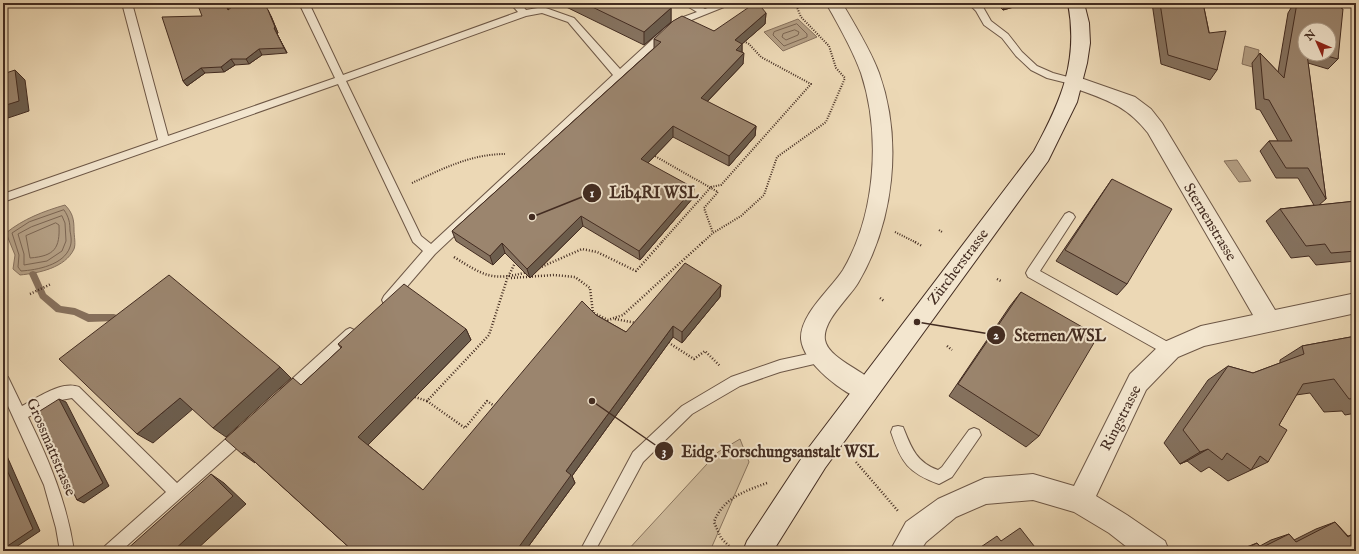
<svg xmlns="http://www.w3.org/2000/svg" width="1359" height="554" viewBox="0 0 1359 554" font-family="'IM FELL English',serif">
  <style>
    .green { fill: #cfbb9c; stroke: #89745e }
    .water { fill: #b39e83; stroke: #86705c }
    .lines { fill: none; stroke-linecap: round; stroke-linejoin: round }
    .shore { stroke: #7b6552; stroke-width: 1 }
    .stream { fill: #86705c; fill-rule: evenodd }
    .service-casing { stroke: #6d5746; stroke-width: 2 }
    .minor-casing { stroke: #6d5746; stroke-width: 2 }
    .secondary-casing { stroke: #432c21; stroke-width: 2 }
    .path-far1 { stroke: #432c21; stroke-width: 2; stroke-dasharray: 1 1.5; stroke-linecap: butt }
    .path { stroke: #432c21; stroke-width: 2.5; stroke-dasharray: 1 2; stroke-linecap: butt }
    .service { fill: #f3e6cf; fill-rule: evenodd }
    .minor { fill: #f3e6cf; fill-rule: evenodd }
    .secondary { fill: #f3e6cf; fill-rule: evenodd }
    .wall { fill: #85725f; stroke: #432c21; fill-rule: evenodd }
    .shaded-wall { fill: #6c5d4d; stroke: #432c21 }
    .building { fill: #9b856e; stroke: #432c21 }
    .labels { text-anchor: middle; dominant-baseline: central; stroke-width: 4; stroke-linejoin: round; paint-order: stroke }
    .street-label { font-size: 15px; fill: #432c21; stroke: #f3e6cf }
    .leader { fill: none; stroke: #432c21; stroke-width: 1.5 }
    .callout-dot { fill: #432c21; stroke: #f3e6cf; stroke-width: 1.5 }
    .mark-label { font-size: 12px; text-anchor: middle; font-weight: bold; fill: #fff }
    .callout-label { font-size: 16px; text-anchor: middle; font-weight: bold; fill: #432c21; stroke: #f3e6cf; stroke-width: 4; stroke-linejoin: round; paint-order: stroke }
  </style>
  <rect width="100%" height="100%" fill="#ecd8b5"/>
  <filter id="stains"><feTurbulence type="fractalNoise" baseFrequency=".005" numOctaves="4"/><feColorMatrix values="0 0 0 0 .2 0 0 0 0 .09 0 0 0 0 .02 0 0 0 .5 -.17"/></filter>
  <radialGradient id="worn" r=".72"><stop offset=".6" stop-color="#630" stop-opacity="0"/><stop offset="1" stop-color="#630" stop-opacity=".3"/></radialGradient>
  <polygon class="green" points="740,439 749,462 710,551 627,551 718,452"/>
  <g class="water">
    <polygon points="798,19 817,37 783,51 764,32"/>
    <polygon points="1245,46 1259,50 1256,68 1242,64"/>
    <polygon points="1237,160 1251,181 1239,182 1224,161"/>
    <path d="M65,205C73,213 74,220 74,230C74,236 76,244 74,249C65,268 39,273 20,275L13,269L15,255L6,233C23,219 44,211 65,205Z"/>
  </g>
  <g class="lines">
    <g class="shore">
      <polygon points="797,24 807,34 807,37 784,46 773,35 774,32"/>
      <polygon points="795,30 799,32 798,35 786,40 782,37 783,34"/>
      <path d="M64,210C69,217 70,223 70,231C71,236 72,242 70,247C64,265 37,270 21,271L18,267L19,255L12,233L29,222Z"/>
      <polygon points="62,216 65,223 66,241 62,251 47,261 24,265 24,254 18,234 31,227"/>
      <path d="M56,223L59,225C60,248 55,256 30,258L26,236Z"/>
    </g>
    <polygon class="stream" points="33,271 36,272 46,294 61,306 75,308 89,314 114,314 117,315 118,318 117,321 88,322 74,315 56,312 40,298 29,274 30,272"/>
    <g class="service-casing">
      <g id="service">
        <path d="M122,3H132L168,136L335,78L299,3H309L343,75L518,12L510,3H520L526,10L543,7L574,18L620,69L666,27L678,19L697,12L682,3H694L705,9L720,3H734L684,23L672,31L435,254L392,304L388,305L384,304L382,300L384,296L423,251L413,242L338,84L3,202V194L158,140ZM542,13L568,22L613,75L431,244L421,236L346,81L526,16Z"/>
        <polygon points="968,3 979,3 983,7 991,21 1008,34 1022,52 1037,66 1053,73 1079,80 1080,82 1079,84 1075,85 1047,78 1031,70 1016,56 1002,38 984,25 976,11"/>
        <polygon points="1069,212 1073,214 1075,217 1040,271 1175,346 1176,350 1175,354 1170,356 1165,354 1028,277 1026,273 1028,269 1065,214"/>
        <polygon points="350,328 354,330 356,334 354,338 291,397 286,399 281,397 279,393 281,389 346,330"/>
        <polygon points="822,351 827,353 828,357 827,361 780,372 740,386 692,414 643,462 595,551 580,551 633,452 682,406 731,377 780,360"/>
        <path d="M3,375L8,377L22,406C37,398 62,380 79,387L177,483L238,428L243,426L248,428L250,433L248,438L121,551H103L105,546L166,492L72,398L61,400L28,417C49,460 67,503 74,551H60L56,528L44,485L3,395Z"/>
        <path d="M898,426L903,427C911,447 916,462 938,470L942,467L969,430L974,428L979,430L981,435L952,477L939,484C908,473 901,462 891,432L893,427Z"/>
      </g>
    </g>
    <g class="minor-casing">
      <g id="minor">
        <path d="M826,3H842C854,23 871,51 879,73C903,140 894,222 858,283C849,298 822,321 825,340C828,358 863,370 874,383C876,385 877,389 878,391L875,399L866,402C845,394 803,364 801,339C800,314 831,289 843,270C876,214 881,134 861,73C854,53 837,22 826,3Z"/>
        <path d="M1075,76L1135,97L1151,109L1162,123L1275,310L1356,293V313L1204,346L1178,357L1146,390L1096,496L1127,515L1165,541L1169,551H1132L1109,533L1074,512L1033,500L986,504L956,517L926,542L920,551H890L906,522L938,499L985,478L1033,474L1074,486L1130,374L1162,343L1201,326L1253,315L1148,133C1125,103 1102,99 1069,86L1066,82L1069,78Z"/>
      </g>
    </g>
    <g class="secondary-casing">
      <path id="secondary" d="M1068,3H1084L1089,23L1090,43L1087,63L1077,102L1048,161L825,468L773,551H743L747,541L807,450L1034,151C1061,101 1079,61 1068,3Z"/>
    </g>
    <g class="path-far1">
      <polyline points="653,155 718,192 704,208 713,233"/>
      <path d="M412,183C442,169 471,154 505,154"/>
      <polyline points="939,230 942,232"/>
      <polyline points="895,232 917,243"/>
      <polyline points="661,243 711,187 721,185 811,84 761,57 749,44 743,41"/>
      <polyline points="702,243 713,233 741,216 764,195 777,157 826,122 845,78 836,68 829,46 801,17 796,5 792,3"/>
    </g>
    <g class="path">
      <polyline points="915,242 922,246"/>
      <path d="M454,257C483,275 492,282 527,272"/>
      <polyline points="539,268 582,249 597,252 636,271 662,242"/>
      <polyline points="511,278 554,275 575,277 590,288 593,313"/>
      <polyline points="997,279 1001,281"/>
      <polyline points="30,294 51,284"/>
      <polyline points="880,298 884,301"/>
      <polyline points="594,313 608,320 623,315 703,242"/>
      <polyline points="615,319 636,323"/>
      <polyline points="666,341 694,359 705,351 720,366"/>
      <polyline points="947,346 952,350"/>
      <polyline points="412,396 427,401 489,335 507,279 515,263"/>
      <polyline points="427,401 465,428 487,401 496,407"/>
      <polyline points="856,462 898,511"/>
      <path d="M729,546L721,538L714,522C723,498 745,491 767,483"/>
    </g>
    <use href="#service" class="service"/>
    <use href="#minor" class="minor"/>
    <use href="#secondary" class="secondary"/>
  </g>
  <g class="wall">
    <polygon points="558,3 664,3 664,5 671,8 671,22 644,45"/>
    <polygon points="996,3 1028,3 1003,10"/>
    <polygon points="1152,3 1203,3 1217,70 1210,80 1161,64"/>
    <path d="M1294,3H1343L1341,8L1338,59L1328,69L1308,63L1326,199L1319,205L1356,201V261L1316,265L1309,256L1291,258L1266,221L1280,209L1314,205L1298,178H1276L1260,151L1269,141H1278L1260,110L1256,109L1252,63L1260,53L1278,72L1288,13ZM1305,30L1329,54H1305Z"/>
    <polygon points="229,9 271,16 278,33 277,34 287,53 262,55 249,64 235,65 224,72 205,73 187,86 183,81 202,16"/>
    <polygon points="766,13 765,24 742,44 742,52 743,64 707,102 756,126 755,136 729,166 673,137 648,163 693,198 640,260 583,226 530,278 505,253 493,265 456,241 452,231 654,48 654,39 714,31"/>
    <polygon points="1112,179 1127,284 1117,295 1056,261 1103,192"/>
    <polygon points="721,285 720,297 682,343 673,337 572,476 575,483 525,551 353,551 255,462 255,463 301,385 341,348 338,344 466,329 471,340 368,445 423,490 596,315 626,332"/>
    <polygon points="1021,292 1039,436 1026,447 949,396 1010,306"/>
    <polygon points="1356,336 1356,413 1345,415 1342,411 1324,412 1310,393 1296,395 1279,425 1268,462 1228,481 1209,467 1201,472 1187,461 1180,464 1164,443 1208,380 1228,366 1253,373 1280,363 1280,360 1302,346"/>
    <polygon points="1335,522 1348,536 1351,535 1356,551 1236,551 1257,543 1260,546 1271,540 1289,534 1294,540 1316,529"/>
  </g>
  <g class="shaded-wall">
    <polygon points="225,3 226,3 231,15 228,10"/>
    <polygon points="1007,3 1028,3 1003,10"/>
    <polygon points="671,8 671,22 644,45 644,32"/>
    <polygon points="268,10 271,16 278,33 277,34 287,53 274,28"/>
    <polygon points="766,13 765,24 742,44 742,54 735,60 735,40"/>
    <polygon points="259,49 262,55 249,64 246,59"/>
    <polygon points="744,53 743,64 700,109 701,98"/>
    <polygon points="231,59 235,65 224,72 221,67"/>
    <polygon points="201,68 205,73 187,86 183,81"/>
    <polygon points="15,70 25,80 29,111 5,119 5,123 3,123 3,106"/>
    <polygon points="673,126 673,137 642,169 641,159"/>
    <polygon points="756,126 755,136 729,166 729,156"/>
    <polygon points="694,188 693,198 640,260 639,251"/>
    <polygon points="581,216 583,226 530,278 527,269"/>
    <polygon points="502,243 505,253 493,265 490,256"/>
    <polygon points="721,285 720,297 682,343 682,332"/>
    <polygon points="673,326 673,337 572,476 575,483 525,551 516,551 566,471"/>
    <polygon points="466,329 471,340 367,446 358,437"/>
    <polygon points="280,367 291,378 226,437 213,428"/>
    <polygon points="180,398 194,408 153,443 137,434"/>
    <polygon points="59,399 66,402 109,486 84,503 77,500"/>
    <polygon points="3,447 40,531 13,549 6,547"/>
    <polygon points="1208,449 1187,461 1180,464 1200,452"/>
    <polygon points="244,452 256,461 255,463 242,454"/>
    <polygon points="211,474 224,483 246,504 195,551 173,551"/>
  </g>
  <g class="building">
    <polygon points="197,3 225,3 228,10 237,3 264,3 268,10 275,27 274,28 284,48 259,49 246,59 231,59 221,67 201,68 183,81 162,17 202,16"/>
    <polygon points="584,3 660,3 671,8 644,32"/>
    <polygon points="755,3 758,3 766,13 735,40 742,44 736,50 744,53 701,98 756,126 729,156 673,126 641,159 694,188 639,251 581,216 527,269 502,243 490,256 452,231 661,42 654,39 673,21 682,16 714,31"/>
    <polygon points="1160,3 1203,3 1209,33 1226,31 1217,70 1168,55"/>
    <polygon points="1297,3 1343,3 1341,8 1343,9 1338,59 1319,54 1329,54 1329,30 1305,30 1305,54 1307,54 1326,199 1308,168 1286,168 1269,141 1292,141 1269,100 1264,99 1260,53 1284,78"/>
    <polygon points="15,70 19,101 3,106 3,74"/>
    <polygon points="1112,179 1172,209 1127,284 1065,250"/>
    <polygon points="1356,201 1356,251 1331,253 1325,244 1306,246 1280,209"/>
    <polygon points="685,263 721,285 682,332 673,326 566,471 571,475 516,551 353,551 244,452 242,454 225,439 293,378 301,385 342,347 338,344 404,284 466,329 358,437 423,490 582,301 596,315 626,332"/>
    <polygon points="169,275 280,367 213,428 180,398 137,434 59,359"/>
    <polygon points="1021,292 1098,336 1039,436 958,384"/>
    <polygon points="1356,336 1356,398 1349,399 1334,379 1303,384 1279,425 1287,430 1268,462 1260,456 1251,470 1227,453 1222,460 1208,449 1200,452 1183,430 1228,366 1253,373 1304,354 1302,346"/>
    <polygon points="59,399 103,483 77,500 35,414"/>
    <polygon points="3,461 33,529 6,547 3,541"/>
    <polygon points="211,474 233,496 173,551 125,551"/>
    <polygon points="1335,522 1348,537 1351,535 1356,541 1356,551 1241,551 1257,543 1261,548 1289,534 1296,542"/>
    <polygon points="1020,528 1038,551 975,551 997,536 1001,541"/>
  </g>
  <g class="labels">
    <g class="street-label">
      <text transform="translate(1210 222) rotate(59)">Sternenstrasse</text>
      <text transform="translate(958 267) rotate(-53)">Zürcherstrasse</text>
      <text transform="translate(1121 418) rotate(-63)">Ringstrasse</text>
      <text transform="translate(51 447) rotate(67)">Grossmattstrasse</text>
    </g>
  </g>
  <path class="leader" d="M532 217L592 193M917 322L996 335M592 401L664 451"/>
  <g class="callout-dot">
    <circle cx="532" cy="217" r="4"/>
    <circle cx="917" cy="322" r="4"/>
    <circle cx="592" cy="401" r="4"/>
    <circle cx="592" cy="193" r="10"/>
    <circle cx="996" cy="335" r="10"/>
    <circle cx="664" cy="451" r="10"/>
  </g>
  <g class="mark-label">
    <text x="592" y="197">1</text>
    <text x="996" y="339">2</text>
    <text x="664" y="455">3</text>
  </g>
  <g class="callout-label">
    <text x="654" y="198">Lib4RI WSL</text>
    <text x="1060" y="341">Sternen/WSL</text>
    <text x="780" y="457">Eidg. Forschungsanstalt WSL</text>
  </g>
  <rect width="1359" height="554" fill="none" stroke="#ecd8b5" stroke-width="16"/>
  <rect x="4" y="4" width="1351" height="546" fill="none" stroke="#432c21" stroke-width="2"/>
  <rect x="8" y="8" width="1343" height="538" fill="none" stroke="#432c21"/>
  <g transform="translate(1317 42) rotate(315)"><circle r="19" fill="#f3e6cf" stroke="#ad9c89"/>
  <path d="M0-3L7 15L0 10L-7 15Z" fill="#8f2418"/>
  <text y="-6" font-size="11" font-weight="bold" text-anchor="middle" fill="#432c21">N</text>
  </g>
  <rect width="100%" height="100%" filter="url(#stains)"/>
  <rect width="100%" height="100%" fill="url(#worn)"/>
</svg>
